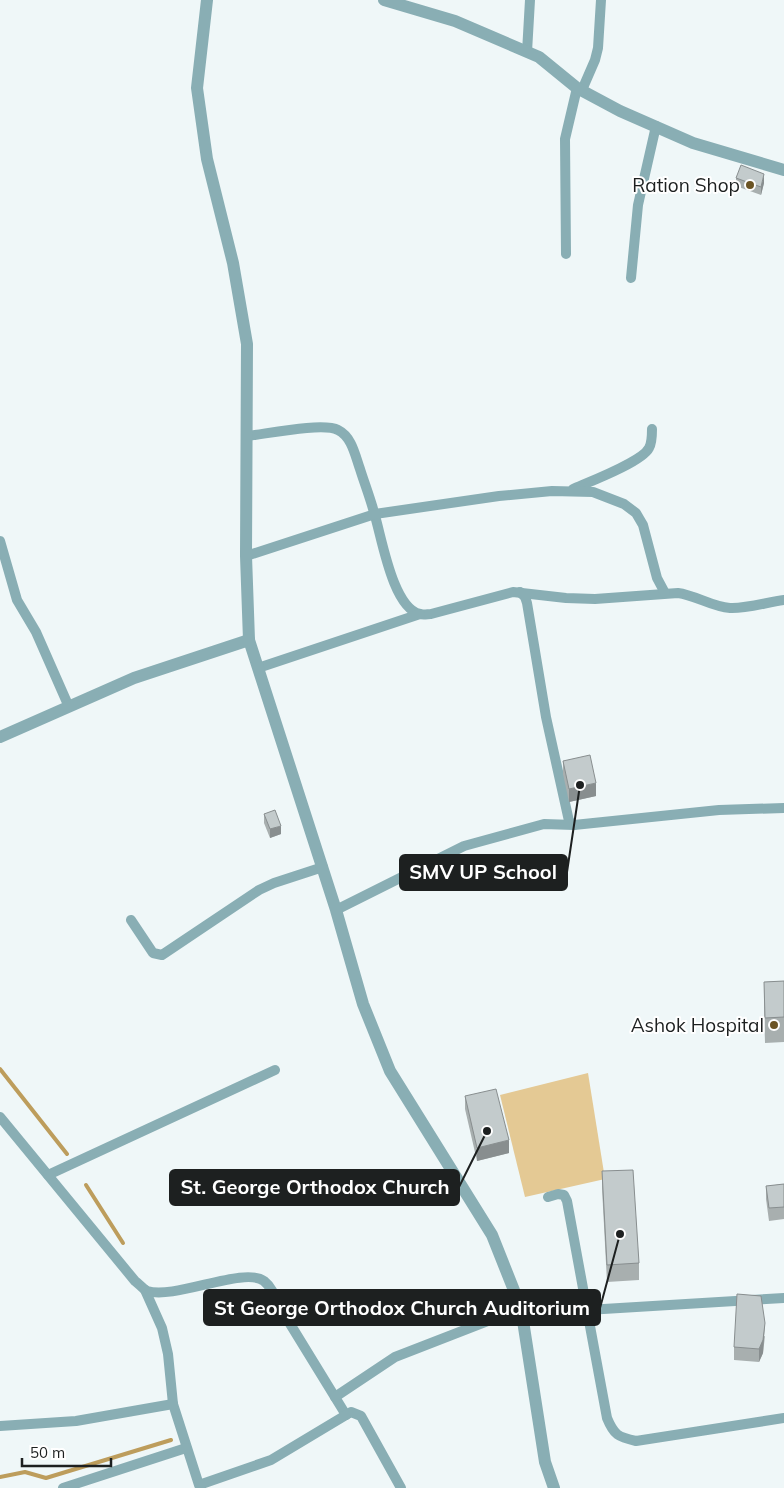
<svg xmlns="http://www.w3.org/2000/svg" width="784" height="1488" viewBox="0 0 784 1488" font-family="Mulish,sans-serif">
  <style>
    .green { fill: #e4c994 }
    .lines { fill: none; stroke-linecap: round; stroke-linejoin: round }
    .stream { stroke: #bd9d5c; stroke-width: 4 }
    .minor { stroke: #89aeb4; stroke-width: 10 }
    .tertiary { stroke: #89aeb4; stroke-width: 12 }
    .wall { fill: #a8afaf }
    .shaded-wall { fill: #888e8f }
    .building { fill: #c3cbcc; stroke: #888e8f }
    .poi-dot { fill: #6b5424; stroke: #fff; stroke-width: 2 }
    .labels { text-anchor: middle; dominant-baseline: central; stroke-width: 4; stroke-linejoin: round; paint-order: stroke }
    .poi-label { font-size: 19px; fill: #1d2020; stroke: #fff; text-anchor: end }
    .leader { fill: none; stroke: #1d2020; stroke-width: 2 }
    .callout-dot { fill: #1d2020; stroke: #fff; stroke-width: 2 }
    .callout { fill: #1d2020; stroke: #1d2020; stroke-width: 2 }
    .callout-label { font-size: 20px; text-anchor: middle; font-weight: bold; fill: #fff }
  </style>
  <rect width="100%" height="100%" fill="#eff7f8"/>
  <polygon class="green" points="588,1073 605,1179 525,1197 500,1095"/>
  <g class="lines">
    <g class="stream">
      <polyline points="0,1069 67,1154"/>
      <polyline points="86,1185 123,1243"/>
      <polyline points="0,1477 25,1472 46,1478 171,1440"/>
    </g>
    <g class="minor">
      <polyline points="527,52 530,0"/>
      <polyline points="582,90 595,60 598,48 601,0"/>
      <polyline points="566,254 565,139 577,88"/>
      <polyline points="631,278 638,205 656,126"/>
      <path d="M247,436C266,434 323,422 338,430C352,437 355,455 360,469C365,485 371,500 375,516C382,539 393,608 420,614C423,615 428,614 431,614L513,592L566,598L595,599L678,593C695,595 712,607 730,608C745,609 768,602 784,600"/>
      <path d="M573,489C589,482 642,462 649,448C652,443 652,435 652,429"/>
      <polyline points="0,541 17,600 36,632 69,707"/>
      <polyline points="246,556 375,514 499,496 552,491 593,492 624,504 636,513 643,525 657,578 665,593"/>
      <polyline points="520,592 525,597 527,603 546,717 569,821 574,825 719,810 784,808"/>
      <polyline points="258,668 420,614"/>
      <polyline points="336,910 464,846 544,824 574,825"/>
      <polyline points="131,920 153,953 162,955 259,890 274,883 323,867"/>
      <path d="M0,1117L135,1281C139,1284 143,1289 147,1291C175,1300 244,1266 264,1281C274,1289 277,1303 284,1314C304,1347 325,1381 346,1415"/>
      <polyline points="48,1175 275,1070"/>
      <polyline points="548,1197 558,1194 564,1195 567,1201 587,1310 784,1298"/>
      <polyline points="145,1290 162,1328 168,1354 173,1404"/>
      <path d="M335,1397L395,1357L521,1308L587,1310L607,1418C614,1435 618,1437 636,1441L784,1418"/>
      <polyline points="0,1426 76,1421 173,1404 199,1485 271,1460 351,1412 361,1416 401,1488"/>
      <polyline points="63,1488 186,1448"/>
    </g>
    <g class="tertiary">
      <polyline points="207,0 197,88 207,159 233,263 247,344 246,556 249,640"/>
      <polyline points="384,0 455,21 539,57 577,88 620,111 693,143 784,170"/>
      <polyline points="0,737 134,678 249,640 336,910 363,1004 390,1071 492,1235 521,1308 545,1462 554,1488"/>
    </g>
  </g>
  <g class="wall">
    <polygon points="736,178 764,183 761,195 736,186"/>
    <polygon points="563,761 596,796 569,802 563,774"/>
    <polygon points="264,814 281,834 270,838 264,823"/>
    <polygon points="784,981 784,1042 765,1043 764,1007 764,982"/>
    <polygon points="465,1096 509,1153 477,1161 465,1109"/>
    <polygon points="602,1171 639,1263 639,1280 607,1282 602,1188"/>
    <polygon points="784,1184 784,1219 769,1221 766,1199 766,1186"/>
    <polygon points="765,1336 763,1353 759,1362 734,1360 734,1347"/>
  </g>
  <g class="shaded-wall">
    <polygon points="764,174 764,183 761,195 761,187"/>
    <polygon points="596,783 596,796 569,802 569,789"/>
    <polygon points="281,826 281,834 270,838 270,829"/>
    <polygon points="509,1140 509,1153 477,1161 477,1148"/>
    <polygon points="765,1323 763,1353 759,1362 759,1349"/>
  </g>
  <g class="building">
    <polygon points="741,165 764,174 761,187 736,178"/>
    <polygon points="590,755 596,783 569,789 563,761"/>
    <polygon points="275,810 281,826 270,829 264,814"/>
    <polygon points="784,981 784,1017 765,1018 764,982"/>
    <polygon points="496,1089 509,1140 477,1148 465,1096"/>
    <polygon points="633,1170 639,1263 607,1265 602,1171"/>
    <polygon points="784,1184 784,1207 769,1208 766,1186"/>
    <polygon points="737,1294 761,1296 765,1323 763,1340 759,1349 734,1347"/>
  </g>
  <g class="poi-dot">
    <circle cx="750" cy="185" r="5"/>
    <circle cx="774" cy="1025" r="5"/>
  </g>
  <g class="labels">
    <g class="poi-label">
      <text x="740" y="185">Ration Shop</text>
      <text x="764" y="1025">Ashok Hospital</text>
    </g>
  </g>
  <path class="leader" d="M580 785L567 872M487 1131L459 1187M620 1234L600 1308"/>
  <g class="callout-dot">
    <circle cx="580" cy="785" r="5"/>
    <circle cx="487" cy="1131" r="5"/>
    <circle cx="620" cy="1234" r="5"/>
  </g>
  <g class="callout">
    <rect x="400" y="855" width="167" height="35" rx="5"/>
    <rect x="170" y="1170" width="289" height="35" rx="5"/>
    <rect x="204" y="1290" width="396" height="35" rx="5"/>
  </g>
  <g class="callout-label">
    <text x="483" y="879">SMV UP School</text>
    <text x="315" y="1194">St. George Orthodox Church</text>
    <text x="402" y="1315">St George Orthodox Church Auditorium</text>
  </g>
  <path d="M22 1458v8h89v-8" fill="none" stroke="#1d2020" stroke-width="2.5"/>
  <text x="30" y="1458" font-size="15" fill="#1d2020" stroke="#ffffff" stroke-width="4" paint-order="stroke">50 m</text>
</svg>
